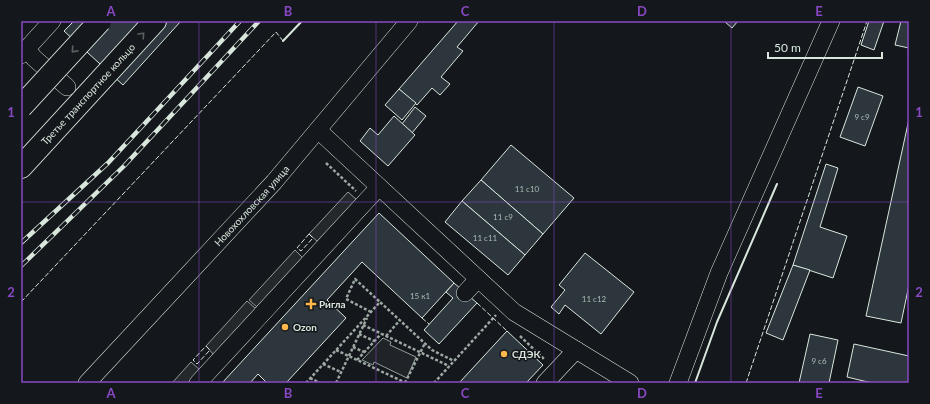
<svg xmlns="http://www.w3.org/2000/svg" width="930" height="404" viewBox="0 0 930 404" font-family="Lato,sans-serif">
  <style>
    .green { fill: #202428; stroke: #939e99 }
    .parking { fill: #24282b; stroke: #939e99 }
    .building { fill: #2c363c; stroke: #d8e6dc }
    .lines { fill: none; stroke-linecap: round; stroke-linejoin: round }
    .minor-casing { stroke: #d8e6dc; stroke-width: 18 }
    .major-casing { stroke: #d8e6dc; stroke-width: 24 }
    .path { stroke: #9da8a2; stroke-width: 2.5; stroke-dasharray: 3 2; stroke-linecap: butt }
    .minor { stroke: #14181c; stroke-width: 17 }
    .major { stroke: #14181c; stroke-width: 22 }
    .rail-casing { stroke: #d8e6dc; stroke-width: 4.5 }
    .rail { stroke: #14181c; stroke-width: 3; stroke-dasharray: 9; stroke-linecap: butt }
    .major-bridge-casing { stroke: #d8e6dc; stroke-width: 24; stroke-linecap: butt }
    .major-bridge { stroke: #14181c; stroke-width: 22 }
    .fence { stroke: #d8e6dc; stroke-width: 1; stroke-dasharray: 5 2; stroke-linecap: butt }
    .wall { stroke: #d8e6dc; stroke-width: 2 }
    .oneway { stroke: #59605f }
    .grid { fill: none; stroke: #8948c3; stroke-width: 1; stroke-opacity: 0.55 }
    .poi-dot { fill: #ffb74d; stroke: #14181c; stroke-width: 1.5 }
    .labels { text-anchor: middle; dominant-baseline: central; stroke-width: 3; stroke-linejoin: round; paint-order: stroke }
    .number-label { font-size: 8px; fill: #adbab4 }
    .street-label { font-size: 10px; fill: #d8e6dc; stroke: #14181c }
    .poi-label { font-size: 10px; font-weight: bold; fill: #d8e6dc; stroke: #14181c; text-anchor: start }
    .neatline { fill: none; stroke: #8948c3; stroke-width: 1.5 }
    .grid-label { font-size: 13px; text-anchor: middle; font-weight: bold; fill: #8948c3 }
  </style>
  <rect width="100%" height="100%" fill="#14181c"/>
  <polygon class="green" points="383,338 391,342 390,345 416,357 407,378 374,362 373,365 362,360"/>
  <g class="parking">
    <polygon points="348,192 357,200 318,242 309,234"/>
    <polygon points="295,250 303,258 258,308 249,300"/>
    <polygon points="247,301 256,309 214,355 206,346"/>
    <polygon points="191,362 200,370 188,383 172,383"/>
  </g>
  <g class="building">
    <polygon points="74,21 181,21 123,85 64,31"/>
    <polygon points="458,21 479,21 457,47 463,51 441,77 450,84 440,95 432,88 417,105 399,89"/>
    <polygon points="724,21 738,21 732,28"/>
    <polygon points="869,21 884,21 874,50 861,45"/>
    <polygon points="901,21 909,22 909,48 895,45"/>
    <polygon points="858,87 883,96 865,146 840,137"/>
    <polygon points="399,89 416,103 402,120 385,105"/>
    <polygon points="415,107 426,116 412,133 402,124"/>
    <polygon points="394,116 415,135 388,166 360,141 370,128 378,135"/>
    <polygon points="909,119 909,285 901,323 866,316"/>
    <polygon points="511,145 574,198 543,234 481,180"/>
    <polygon points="826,164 838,168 820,227 847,236 833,278 793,265"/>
    <polygon points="481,180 543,234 525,255 462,201"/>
    <polygon points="462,201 525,255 508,275 445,222"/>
    <polygon points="379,213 454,283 422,318 362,262 327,300 346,318 286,383 267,383 258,374 250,383 222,383"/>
    <polygon points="585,253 634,292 601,334 565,305 559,314 551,307 565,290 559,285"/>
    <polygon points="793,265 810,270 783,340 766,333"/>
    <polygon points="454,283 477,303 439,344 424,330 453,298 446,292"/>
    <polygon points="507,331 543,365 526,383 459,383"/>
    <polygon points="810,334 838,340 829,383 799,383"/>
    <polygon points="854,344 909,356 909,383 872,383 847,377"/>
  </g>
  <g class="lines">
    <g class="minor-casing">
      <g id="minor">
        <polyline points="27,49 34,58 67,87"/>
        <polyline points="21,55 52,21"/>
        <polyline points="318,130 514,312 630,383"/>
        <polyline points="465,293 478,279"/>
        <path id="s1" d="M87,383L274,182L409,21"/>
        <polyline points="198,383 379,187"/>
        <polyline points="545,383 576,350"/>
        <polyline points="678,383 719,273 831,21"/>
      </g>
    </g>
    <g class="major-casing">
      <g id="major">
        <path id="s2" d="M21,167L155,21"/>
      </g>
    </g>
    <g class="path">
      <polyline points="326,163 356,191"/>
      <polyline points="371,312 346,299 355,279 380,302"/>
      <polyline points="363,325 449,366"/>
      <polyline points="359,334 374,341"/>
      <polyline points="386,336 400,320"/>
      <polyline points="520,336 545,360"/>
      <polyline points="353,347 364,352"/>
      <polyline points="336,350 406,383"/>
      <polyline points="357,360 381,334"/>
      <polyline points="323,364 341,372"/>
      <polyline points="310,378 320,383"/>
      <polyline points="306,383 380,302 432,350 454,361"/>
      <polyline points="336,383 367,318"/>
      <polyline points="405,383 425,343"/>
      <polyline points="434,383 496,315"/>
    </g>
    <use href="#minor" class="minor"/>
    <use href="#major" class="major"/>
    <g class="rail-casing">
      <g id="rail">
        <polyline points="21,243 108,163 240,21"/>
        <polyline points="21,266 124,166 259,21"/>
      </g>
    </g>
    <use href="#rail" class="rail"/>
    <g class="major-bridge-casing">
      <polyline id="major-bridge" points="21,107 100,21"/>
    </g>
    <use href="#major-bridge" class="major-bridge"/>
    <g class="fence">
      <polygon points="309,234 313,238 301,251 297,248"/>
      <polyline points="21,302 276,32 283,41"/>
      <polyline points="477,303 507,331"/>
      <polyline points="422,318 429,324"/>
      <polygon points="206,346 210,350 197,364 193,360"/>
      <polyline points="746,383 867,21"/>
    </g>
    <g class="wall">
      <polyline points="283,41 302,21"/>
      <polyline points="695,383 717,322 777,184"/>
    </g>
  </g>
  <defs><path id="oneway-chevron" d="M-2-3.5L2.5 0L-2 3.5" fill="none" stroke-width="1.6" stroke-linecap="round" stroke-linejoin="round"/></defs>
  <g class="oneway">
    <use href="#oneway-chevron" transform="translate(142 35) rotate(-47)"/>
    <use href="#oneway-chevron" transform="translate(74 50) rotate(132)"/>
  </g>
  <path class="grid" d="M199,21V383M376,21V383M554,21V383M731,21V383M21,202H909"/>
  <g class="poi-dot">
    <path d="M309 298h4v4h4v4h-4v4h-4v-4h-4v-4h4z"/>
    <circle cx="285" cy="327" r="4"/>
    <circle cx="504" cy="354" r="4"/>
  </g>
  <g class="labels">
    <g class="number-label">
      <text x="862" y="117">9 с9</text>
      <text x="527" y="189">11 с10</text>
      <text x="503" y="217">11 с9</text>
      <text x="485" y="238">11 с11</text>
      <text x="420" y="296">15 к1</text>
      <text x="594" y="299">11 с12</text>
      <text x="819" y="361">9 с6</text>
    </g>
    <g class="street-label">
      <text stroke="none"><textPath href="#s2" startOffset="99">Третье транспортное кольцо</textPath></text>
      <text stroke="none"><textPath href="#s1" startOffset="242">Новохохловская улица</textPath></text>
    </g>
    <g class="poi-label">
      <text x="319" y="304">Ригла</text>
      <text x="293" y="327">Ozon</text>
      <text x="512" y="354">СДЭК</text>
    </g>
  </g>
  <rect width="930" height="404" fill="none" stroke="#14181c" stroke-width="44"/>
  <path d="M768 52v6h114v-6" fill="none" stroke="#d8e6dc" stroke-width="2"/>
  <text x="774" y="52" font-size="12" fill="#d8e6dc" stroke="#14181c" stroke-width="3" paint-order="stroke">50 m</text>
  <rect x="22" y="22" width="886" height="360" class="neatline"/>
  <g class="grid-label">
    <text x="111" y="16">A</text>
    <text x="288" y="16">B</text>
    <text x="465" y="16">C</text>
    <text x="642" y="16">D</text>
    <text x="819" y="16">E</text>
    <text x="11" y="117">1</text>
    <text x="919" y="117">1</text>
    <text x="11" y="297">2</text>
    <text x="919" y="297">2</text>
    <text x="111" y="398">A</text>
    <text x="288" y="398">B</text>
    <text x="465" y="398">C</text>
    <text x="642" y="398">D</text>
    <text x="819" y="398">E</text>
  </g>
</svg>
